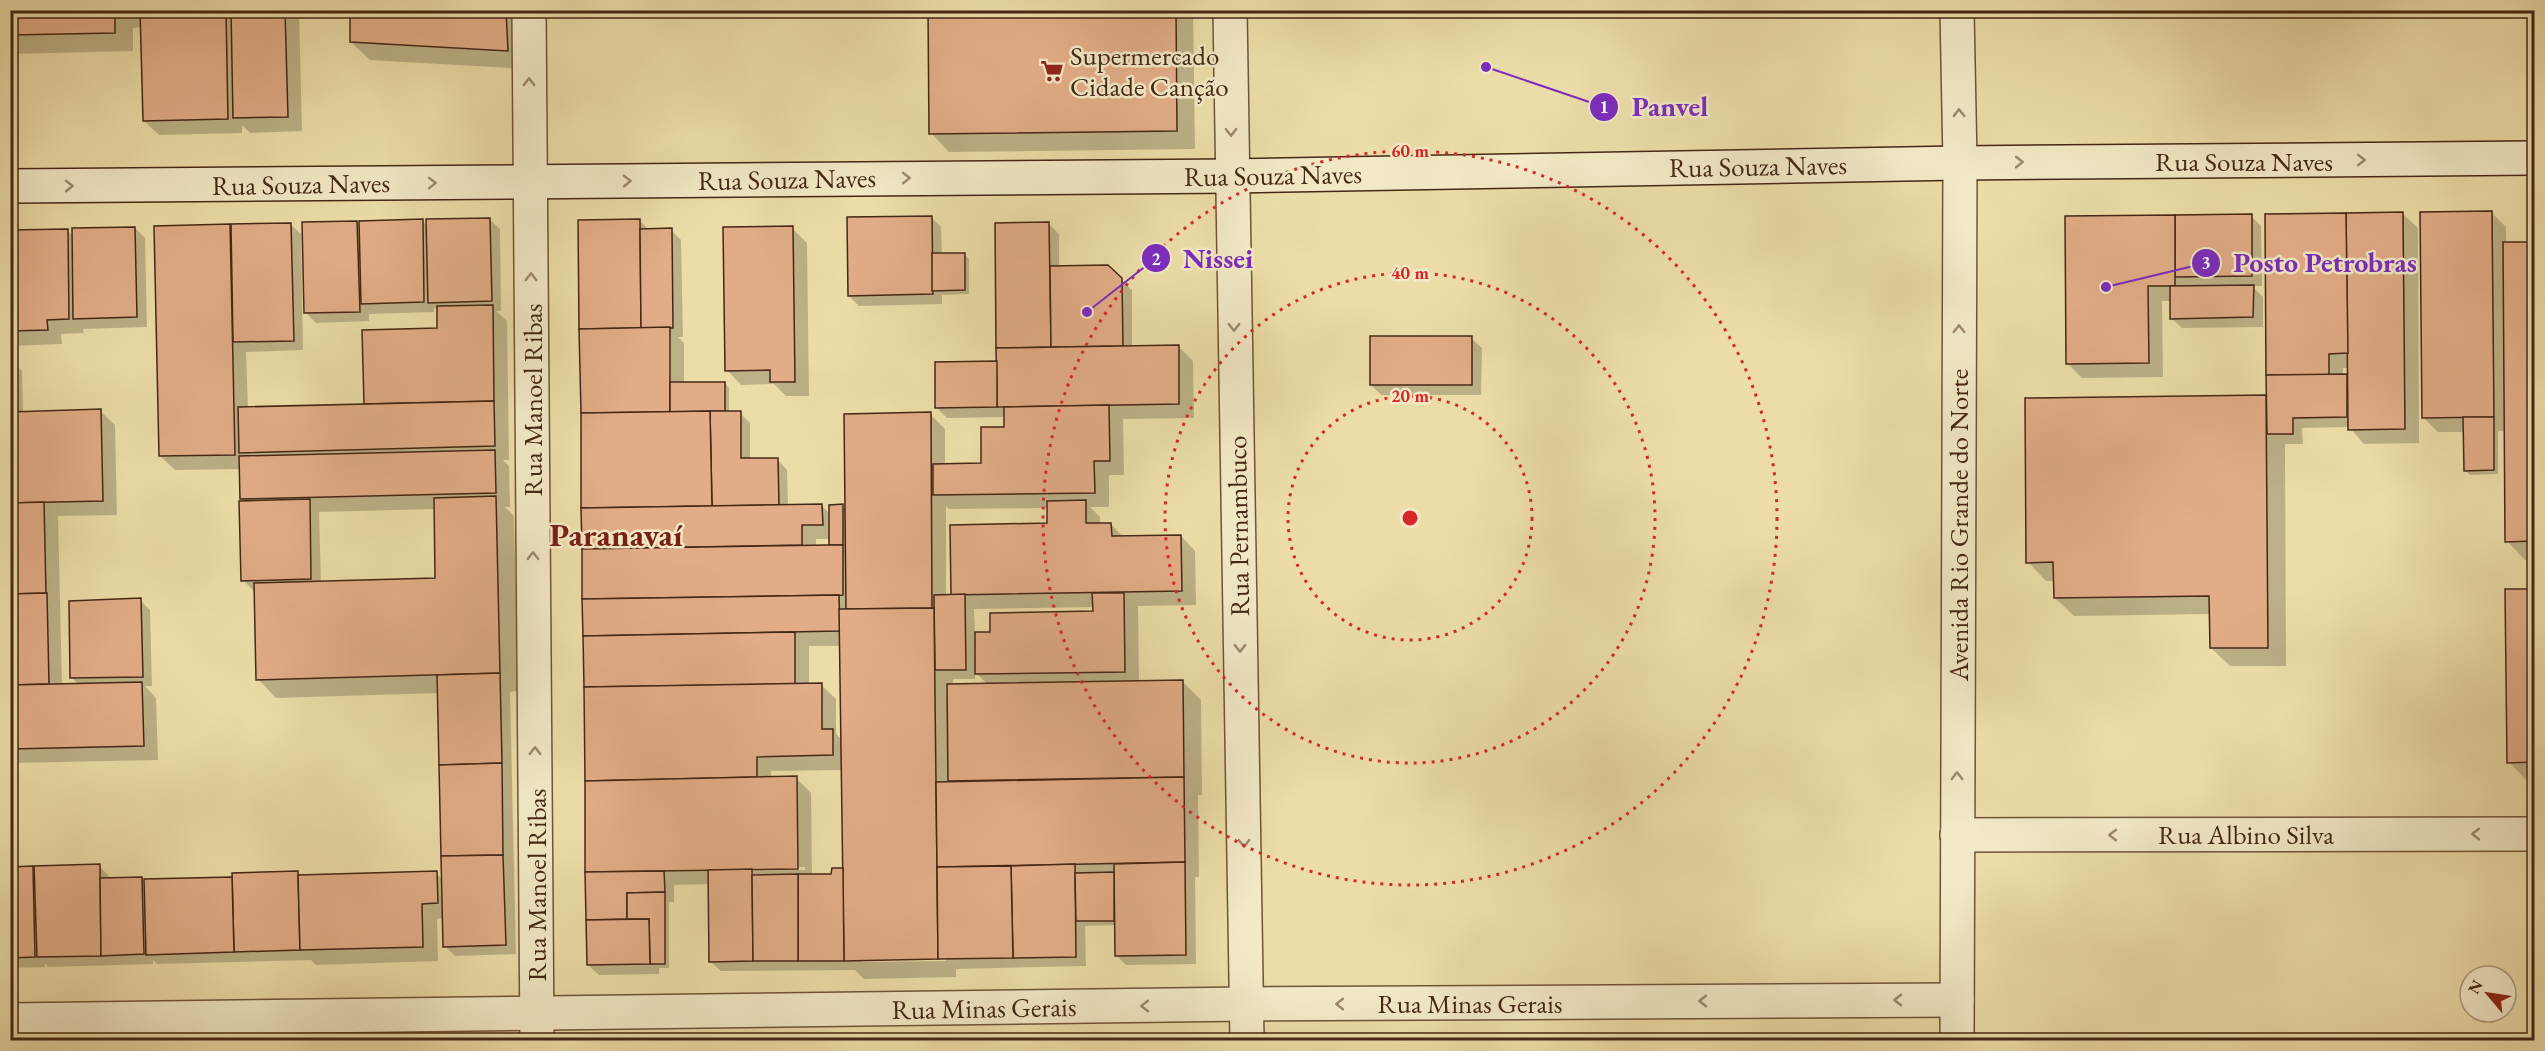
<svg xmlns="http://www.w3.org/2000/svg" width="2545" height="1051" viewBox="0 0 2545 1051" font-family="'EB Garamond',serif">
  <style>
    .shadow { fill: #0003; fill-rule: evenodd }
    .building { fill: #e1ac87; stroke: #442715; stroke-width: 1.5 }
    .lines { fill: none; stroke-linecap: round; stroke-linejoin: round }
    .minor-casing { stroke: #6e543a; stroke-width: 36 }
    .tertiary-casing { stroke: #6e543a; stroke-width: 36 }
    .secondary-casing { stroke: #442715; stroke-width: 36 }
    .minor { stroke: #f3e9c6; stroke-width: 33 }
    .tertiary { stroke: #f3e9c6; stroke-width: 33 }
    .secondary { stroke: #f3e9c6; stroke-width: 33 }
    .oneway { stroke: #9c886e }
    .ring { fill: none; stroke: #d62828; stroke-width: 3; stroke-dasharray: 3 6 }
    .labels { text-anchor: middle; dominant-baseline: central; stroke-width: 5; stroke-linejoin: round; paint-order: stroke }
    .poi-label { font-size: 27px; fill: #442715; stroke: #f3e9c6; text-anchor: start }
    .street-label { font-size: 27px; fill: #442715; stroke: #f3e9c6 }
    .district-label { font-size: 33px; font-weight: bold; fill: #7a1f14; stroke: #f3e9c6 }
    .centre { fill: #d62828; stroke: #f3e9c6; stroke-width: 3 }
    .ring-label { font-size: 18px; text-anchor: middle; font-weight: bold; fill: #d62828; stroke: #f3e9c6; stroke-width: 5; stroke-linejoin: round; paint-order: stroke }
    .leader { fill: none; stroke: #7b2cbf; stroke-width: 2 }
    .callout-dot { fill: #7b2cbf; stroke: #f3e9c6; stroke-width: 2 }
    .mark-label { font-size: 18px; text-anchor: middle; font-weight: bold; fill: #fff }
    .callout-label { font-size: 28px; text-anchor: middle; font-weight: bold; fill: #7b2cbf; stroke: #f3e9c6; stroke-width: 5; stroke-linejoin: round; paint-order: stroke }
  </style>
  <rect width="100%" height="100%" fill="#ecdda8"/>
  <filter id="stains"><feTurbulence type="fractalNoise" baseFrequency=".00333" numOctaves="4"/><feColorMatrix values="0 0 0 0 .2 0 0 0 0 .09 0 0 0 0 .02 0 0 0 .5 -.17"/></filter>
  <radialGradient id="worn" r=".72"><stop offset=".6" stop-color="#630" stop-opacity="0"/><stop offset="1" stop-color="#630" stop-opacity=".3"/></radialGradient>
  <g class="shadow">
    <polygon points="10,10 299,10 302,131 250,133 242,125 242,133 159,135 144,121 142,27 133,28 133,51 10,54"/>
    <polygon points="352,10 523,10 526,69 370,60 351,42"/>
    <polygon points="930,10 1193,10 1195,149 949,152 931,133"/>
    <polygon points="2491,212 2506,227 2506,244 2534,243 2534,559 2525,560 2507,541 2506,431 2498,431 2498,474 2470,475 2465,470 2465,432 2438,432 2423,417"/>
    <path d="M2403,214L2418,228L2419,443L2364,444L2349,427L2302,428L2303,444H2285L2286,666H2230L2211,648V614L2074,616L2055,598V581H2046L2028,562L2266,396L2268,399ZM2343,368H2349V379L2343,376Z"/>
    <polygon points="2251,216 2261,226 2262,286 2252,286 2263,297 2263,327 2182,328 2171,318 2171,301 2162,301 2163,377 2082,378 2067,363 2066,218"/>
    <polygon points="931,217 941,227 942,255 964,254 969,259 969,294 942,295 942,304 859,306 849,296"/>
    <path d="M489,219L500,229L501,311H496L507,321L509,460H503L509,466L510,507H505L514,516L518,691L510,692L516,954L455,956L445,946L444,918L437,919L438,961L316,965L311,960L157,964L153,960V964L48,967L45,963V967L10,968V868L99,866L109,876V879H142L146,883V881L234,878L298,873L301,876L436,873L443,880L439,693L276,698L258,679L256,590H253L243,580L245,502L242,499L241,469L175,470L160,456L229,225L232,229L290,224L301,234L303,350L246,352L248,409L366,406L364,332L439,330L438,311L434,307V312L369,314V321L316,323L306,313L357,222L360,226L422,220L428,227ZM436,509V580L321,583L319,512Z"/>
    <path d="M639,220L649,230H671L681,240L683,337H678L684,343V384L725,383L729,388V413H740L750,423V460L777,459L787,470L788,506H822L831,515L842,506L846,510L930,414L945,429V466L983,465L1006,428L1005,417L947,418L937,408L998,362L996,224H1049L1059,234V267L1107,266L1132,290V347L1178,346L1193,361L1194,418L1123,419L1124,475H1109V507H1090L1100,517V524H1111L1124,538L1181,536L1195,551L1196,605L1138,606L1139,682L1182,681L1201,700L1202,795H1198L1199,877H1195L1196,964L1126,965L1116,955V925L1085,926L1086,966L956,969V977L864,979L855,970L721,971L710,961V884L674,885V902H669V968H659V974L599,975L588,965L581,329ZM946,506L949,509L1048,508V525L952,596H946ZM816,539H831L833,546L816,547ZM1094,607V613L992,634H975L974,609ZM809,646H841L843,741L836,734V699L821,685H809ZM975,672L988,685L953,686V679H975ZM843,770L844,872L833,876H812L811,793L796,778H771V771ZM805,867V870L752,871L749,868ZM946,958V961L862,962V959Z"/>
    <polygon points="135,228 145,238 147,327 83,329 84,333 61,334 62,344 10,346 10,231 67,230 74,237"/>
    <polygon points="792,228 807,243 809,396 786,396 774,384 741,385 727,370"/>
    <polygon points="1471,338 1482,348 1481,395 1381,395 1371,385"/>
    <polygon points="10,359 22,371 23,413 100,411 115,425 117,515 58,516 62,685 79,685 72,678 140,600 150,610 152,686 145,686 156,698 158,760 10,763"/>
    <polygon points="2507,590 2534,590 2534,781 2527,781 2509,762"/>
  </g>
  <g class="building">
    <polygon points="10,10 115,10 115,33 10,35"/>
    <polygon points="140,10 226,10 228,119 143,121"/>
    <polygon points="231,10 285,10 288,117 233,118"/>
    <polygon points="350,10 506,10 508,51 350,42"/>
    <polygon points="928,10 1176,10 1177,131 929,134"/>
    <polygon points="2492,211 2494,417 2422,418 2420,212"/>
    <polygon points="2403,212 2405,429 2348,430 2346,213"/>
    <polygon points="2346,213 2348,353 2329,354 2329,375 2266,375 2265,214"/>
    <polygon points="2252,214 2252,276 2175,277 2175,215"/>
    <polygon points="2175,215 2175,286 2148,286 2149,363 2066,364 2065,216"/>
    <polygon points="932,216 933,294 848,296 847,217"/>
    <polygon points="490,218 492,301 428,303 426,219"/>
    <polygon points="423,219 424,302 361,304 359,221"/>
    <polygon points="640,219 641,328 579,329 578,220"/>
    <polygon points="357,221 360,312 304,313 302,222"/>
    <polygon points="1049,222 1051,347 996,348 995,223"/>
    <polygon points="291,223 294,341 233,342 231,224"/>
    <polygon points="230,224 235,455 159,456 154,226"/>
    <polygon points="793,226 795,382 770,382 770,370 725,371 723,227"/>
    <polygon points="135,227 137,317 73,319 72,228"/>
    <polygon points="672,228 673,328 641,328 640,229"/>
    <polygon points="68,229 69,319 47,320 48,330 10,331 10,230"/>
    <polygon points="2503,242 2534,242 2534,541 2505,542"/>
    <polygon points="932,253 965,253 965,290 932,291"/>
    <polygon points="1108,265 1122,278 1123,346 1051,347 1050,266"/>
    <polygon points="2254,285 2253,317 2170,319 2170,286"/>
    <polygon points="493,305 494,401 364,404 362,330 437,328 437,306"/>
    <polygon points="670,327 670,412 581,413 579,329"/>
    <rect x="1370" y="336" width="102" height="49"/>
    <polygon points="1179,345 1179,404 997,407 996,348"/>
    <polygon points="997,361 997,407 935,408 935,362"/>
    <polygon points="2347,374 2347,417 2293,418 2293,434 2267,434 2266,375"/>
    <polygon points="670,382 725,382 725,411 670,412"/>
    <polygon points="2266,395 2268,648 2210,648 2209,596 2054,598 2053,562 2026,563 2025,398"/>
    <polygon points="494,401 495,446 239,453 238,407"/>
    <polygon points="1109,405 1110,461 1094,461 1095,493 933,495 933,464 981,463 981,427 1004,427 1004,407"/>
    <polygon points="101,409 103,501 10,503 10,412"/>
    <polygon points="710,411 741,411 741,458 778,458 779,505 712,506"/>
    <polygon points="710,411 712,506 581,508 581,413"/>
    <polygon points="931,412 932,608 846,609 844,414"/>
    <polygon points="2463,417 2494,417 2494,470 2464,471"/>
    <polygon points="495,450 496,493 240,499 239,456"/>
    <polygon points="496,496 500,673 256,680 254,583 435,578 434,498"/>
    <polygon points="310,499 311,579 241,581 239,501"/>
    <polygon points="1086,500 1086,523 1111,523 1112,536 1181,535 1182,591 951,595 950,525 1047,523 1047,501"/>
    <polygon points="44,502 46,593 10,594 10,503"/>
    <polygon points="822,504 823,525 802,525 802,545 582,549 581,508"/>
    <polygon points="843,504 843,545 829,545 829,505"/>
    <polygon points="829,545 843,545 843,595 582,599 582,549"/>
    <polygon points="2505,589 2534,589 2534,762 2507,763"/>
    <polygon points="47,593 49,684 10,685 10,594"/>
    <polygon points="1092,593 1124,593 1125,672 975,674 975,632 990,632 990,613 1093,611"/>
    <polygon points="965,594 966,670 935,670 934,595"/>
    <polygon points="839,595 840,631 583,636 582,599"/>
    <polygon points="141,598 143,677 70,678 69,601"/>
    <polygon points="934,608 938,959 844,961 839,609"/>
    <polygon points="795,632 795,684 584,687 583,636"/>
    <polygon points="500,673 502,763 439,765 437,675"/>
    <polygon points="1183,680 1184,777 948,781 947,684"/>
    <polygon points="142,682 144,746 10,749 10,685"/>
    <polygon points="822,683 822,729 833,729 833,755 757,757 757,777 585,781 584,687"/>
    <polygon points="502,763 503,855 441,856 439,765"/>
    <polygon points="797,776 798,869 585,872 585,781"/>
    <polygon points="1184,777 1185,862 937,867 936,782"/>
    <polygon points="503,855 506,945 443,947 441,856"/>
    <polygon points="1185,862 1186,955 1115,956 1114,864"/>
    <polygon points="100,864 101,956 37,957 34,866"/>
    <polygon points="1075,864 1076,957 1013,958 1011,866"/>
    <polygon points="33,866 35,957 10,958 10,867"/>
    <polygon points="1011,866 1013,958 938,959 937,867"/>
    <polygon points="832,868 843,868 844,961 798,961 798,874 831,874"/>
    <polygon points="752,869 753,961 709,962 708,870"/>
    <polygon points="298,871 300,950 234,952 232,873"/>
    <polygon points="437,871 438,903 422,904 423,947 300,950 298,875"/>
    <polygon points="664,871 665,892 627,893 627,919 586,920 585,872"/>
    <polygon points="1114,872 1114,921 1076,921 1075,873"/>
    <polygon points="798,874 798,961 753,961 752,875"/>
    <polygon points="142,877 144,954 101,956 100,878"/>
    <polygon points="232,877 234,952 146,955 144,879"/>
    <polygon points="665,892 665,964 650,964 649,919 627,919 627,893"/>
    <polygon points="649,919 650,964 587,965 586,920"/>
  </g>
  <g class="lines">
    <g class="minor-casing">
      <g id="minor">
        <polyline points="1957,835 2534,834"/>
        <polyline points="10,1020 1247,1004 1957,1000"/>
      </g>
    </g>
    <g class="tertiary-casing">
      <g id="tertiary">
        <polyline points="529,10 537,1040"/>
        <polyline points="1230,10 1247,1040"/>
        <polyline points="1957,10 1960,163 1957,1040"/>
      </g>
    </g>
    <g class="secondary-casing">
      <polyline id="secondary" points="10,186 1232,176 1960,163 2534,158"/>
    </g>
    <use href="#minor" class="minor"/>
    <use href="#tertiary" class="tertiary"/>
    <use href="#secondary" class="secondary"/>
  </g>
  <defs><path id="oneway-chevron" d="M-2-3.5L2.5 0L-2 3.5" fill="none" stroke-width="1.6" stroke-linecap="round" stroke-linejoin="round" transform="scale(1.5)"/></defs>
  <g class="oneway">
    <use href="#oneway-chevron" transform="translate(529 82) rotate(-90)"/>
    <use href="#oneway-chevron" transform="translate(1959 113) rotate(-91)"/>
    <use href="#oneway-chevron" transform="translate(1231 132) rotate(89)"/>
    <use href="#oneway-chevron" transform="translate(2361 160)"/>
    <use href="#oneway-chevron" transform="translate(2019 162)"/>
    <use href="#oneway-chevron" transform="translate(906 178) rotate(-1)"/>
    <use href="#oneway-chevron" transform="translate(627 181) rotate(-1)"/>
    <use href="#oneway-chevron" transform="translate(432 183) rotate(-1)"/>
    <use href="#oneway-chevron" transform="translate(69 186) rotate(-1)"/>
    <use href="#oneway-chevron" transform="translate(531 277) rotate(-90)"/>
    <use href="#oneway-chevron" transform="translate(1234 327) rotate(89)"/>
    <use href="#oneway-chevron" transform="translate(1959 329) rotate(-90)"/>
    <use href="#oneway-chevron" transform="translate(533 556) rotate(-90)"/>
    <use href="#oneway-chevron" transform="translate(1240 648) rotate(89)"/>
    <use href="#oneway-chevron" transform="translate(535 751) rotate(-90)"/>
    <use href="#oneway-chevron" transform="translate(1957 776) rotate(-90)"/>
    <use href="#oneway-chevron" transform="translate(2476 834) rotate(180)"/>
    <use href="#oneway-chevron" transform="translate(2113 835) rotate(180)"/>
    <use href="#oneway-chevron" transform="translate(1244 843) rotate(89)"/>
    <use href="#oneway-chevron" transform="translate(1898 1000) rotate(180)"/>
    <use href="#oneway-chevron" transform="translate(1703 1001) rotate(180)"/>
    <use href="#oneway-chevron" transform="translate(1340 1004) rotate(180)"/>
    <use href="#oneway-chevron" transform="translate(1145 1006) rotate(179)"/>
  </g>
  <g class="ring">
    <circle cx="1410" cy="518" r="122"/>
    <circle cx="1410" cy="518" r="245"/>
    <circle cx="1410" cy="518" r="367"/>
  </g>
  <defs>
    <g id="supermarket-bare" transform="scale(1.8)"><path d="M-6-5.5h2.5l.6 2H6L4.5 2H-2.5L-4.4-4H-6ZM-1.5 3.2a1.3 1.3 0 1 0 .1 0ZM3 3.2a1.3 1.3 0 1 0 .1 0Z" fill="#8f2418" stroke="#f3e9c6" stroke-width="2.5" paint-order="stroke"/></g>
  </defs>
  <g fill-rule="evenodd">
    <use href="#supermarket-bare" x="1052" y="71"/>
  </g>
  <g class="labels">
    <g class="poi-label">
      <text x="1070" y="55">Supermercado<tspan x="1070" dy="31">Cidade Canção</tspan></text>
    </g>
    <g class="street-label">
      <text x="2244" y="161">Rua Souza Naves</text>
      <text transform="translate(1758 166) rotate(-1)">Rua Souza Naves</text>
      <text transform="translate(1273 175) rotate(-1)">Rua Souza Naves</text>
      <text transform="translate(787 179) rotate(-1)">Rua Souza Naves</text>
      <text transform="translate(301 184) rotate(-1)">Rua Souza Naves</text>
      <text transform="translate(532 400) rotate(-90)">Rua Manoel Ribas</text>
      <text transform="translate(1958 525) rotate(-90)">Avenida Rio Grande do Norte</text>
      <text transform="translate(1238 526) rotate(-91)">Rua Pernambuco</text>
      <text x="2246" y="834">Rua Albino Silva</text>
      <text transform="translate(536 885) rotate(-90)">Rua Manoel Ribas</text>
      <text x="1470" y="1003">Rua Minas Gerais</text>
      <text transform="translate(984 1008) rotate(-1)">Rua Minas Gerais</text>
    </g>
    <g class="district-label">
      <text x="616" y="534">Paranavaí</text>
    </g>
  </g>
  <circle cx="1410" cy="518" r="9" class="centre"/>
  <g class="ring-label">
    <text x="1410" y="157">60 m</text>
    <text x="1410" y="279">40 m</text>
    <text x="1410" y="402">20 m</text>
  </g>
  <path class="leader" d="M1486 67L1604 107M1087 312L1156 258M2106 287L2206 263"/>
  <g class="callout-dot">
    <circle cx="1486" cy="67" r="6"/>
    <circle cx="1087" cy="312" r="6"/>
    <circle cx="2106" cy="287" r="6"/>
    <circle cx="1604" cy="107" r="15"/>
    <circle cx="1156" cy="258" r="15"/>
    <circle cx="2206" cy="263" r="15"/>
  </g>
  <g class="mark-label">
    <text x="1604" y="113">1</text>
    <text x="1156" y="265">2</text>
    <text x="2206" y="269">3</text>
  </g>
  <g class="callout-label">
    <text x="1670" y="116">Panvel</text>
    <text x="1218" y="268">Nissei</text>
    <text x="2325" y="272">Posto Petrobras</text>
  </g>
  <rect width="2545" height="1051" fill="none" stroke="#ecdda8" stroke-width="36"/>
  <rect x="12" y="12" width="2521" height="1027" fill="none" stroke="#442715" stroke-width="3"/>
  <rect x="18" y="18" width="2509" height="1015" fill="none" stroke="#442715" stroke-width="1.5"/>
  <g transform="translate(2488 994) rotate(299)"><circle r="28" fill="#f3e9c6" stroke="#ad9b7f" stroke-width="1.5"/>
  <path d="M0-4.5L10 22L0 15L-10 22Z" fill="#8f2418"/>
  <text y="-9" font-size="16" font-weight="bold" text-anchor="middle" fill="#442715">N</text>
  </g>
  <rect width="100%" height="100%" filter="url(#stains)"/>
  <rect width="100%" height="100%" fill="url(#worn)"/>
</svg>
